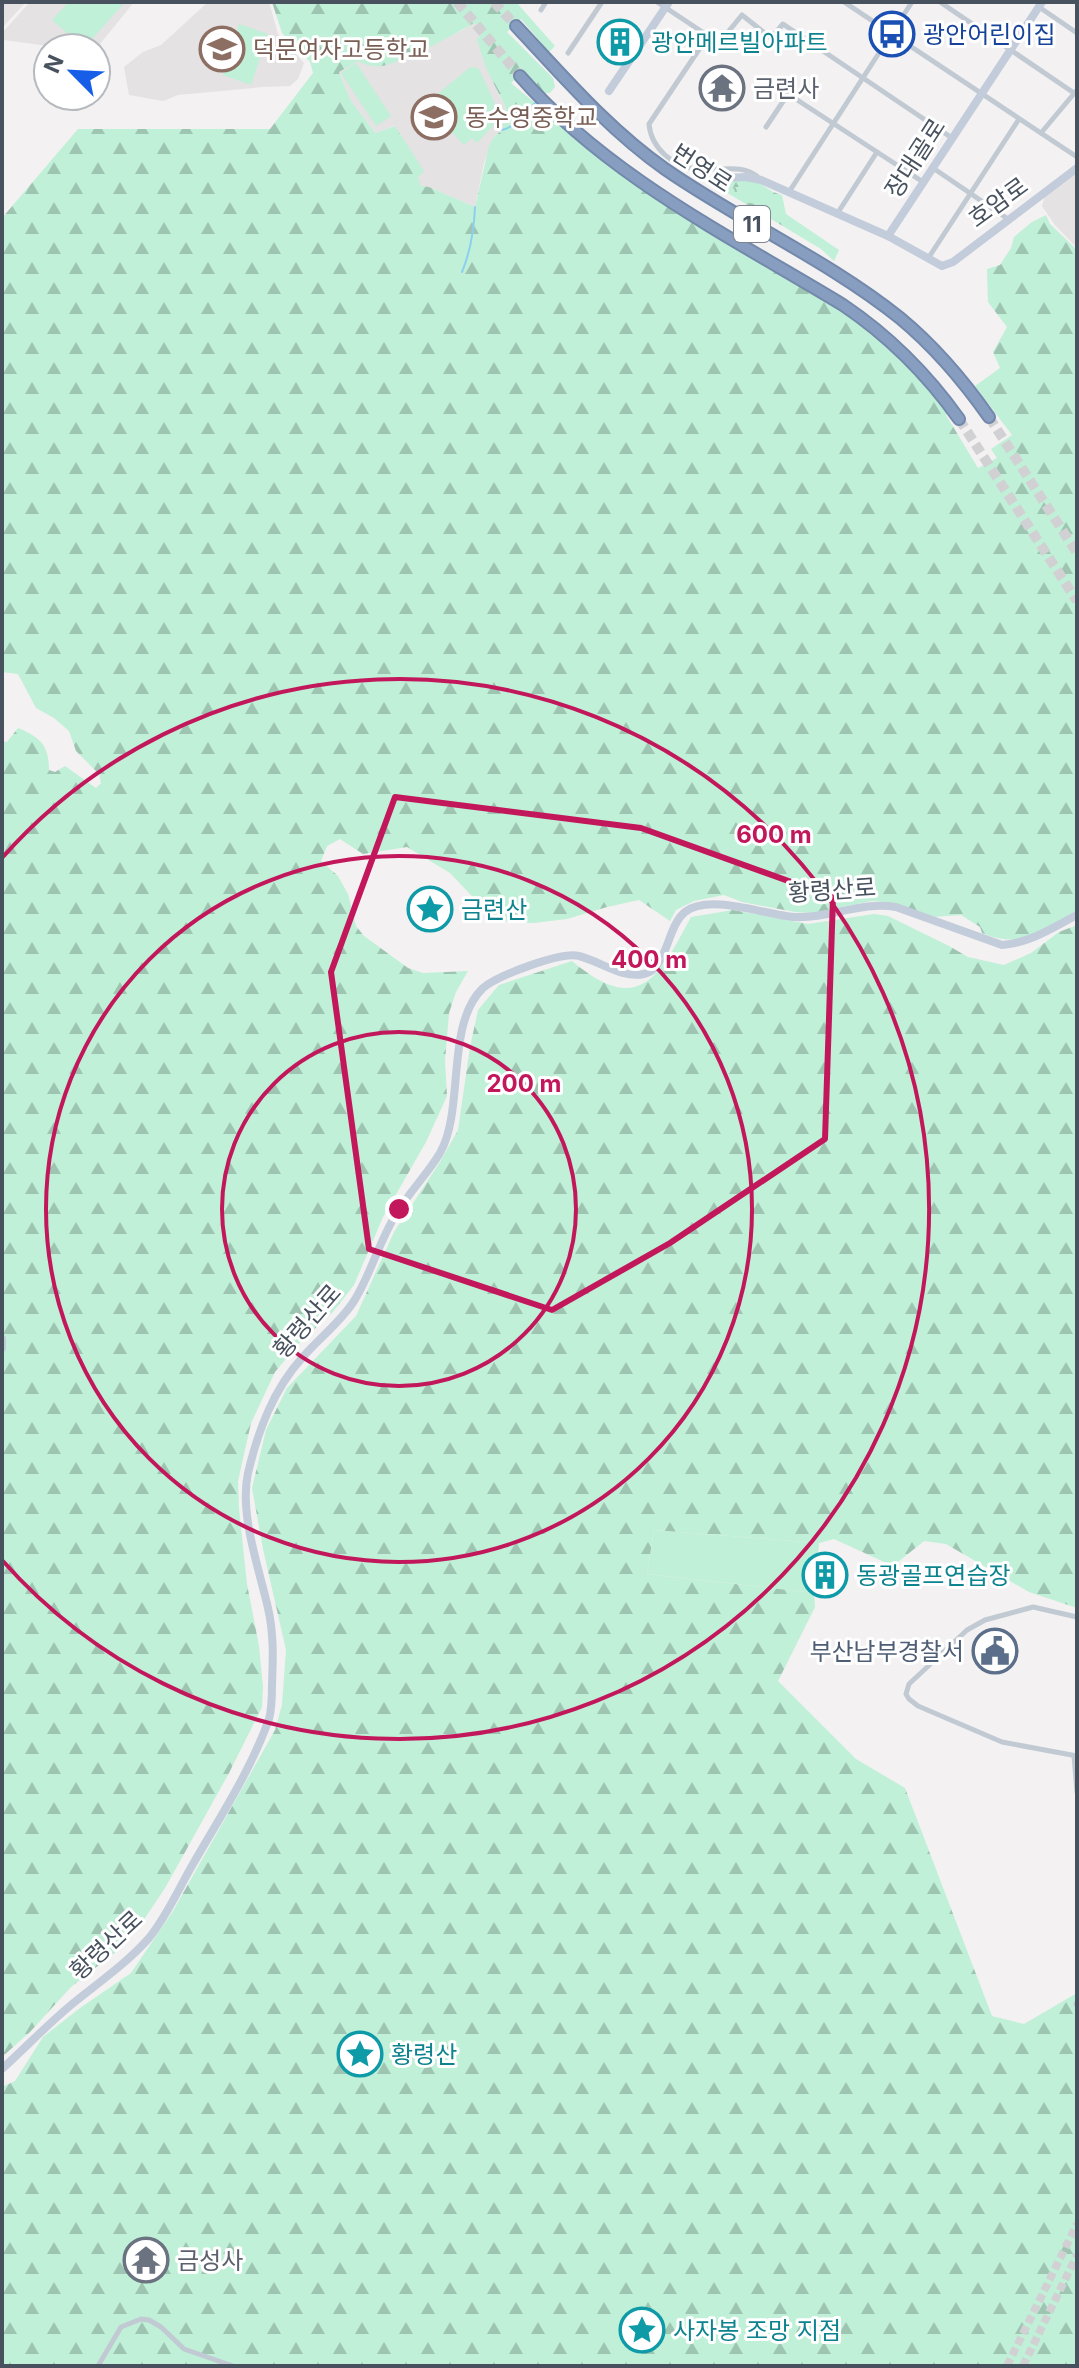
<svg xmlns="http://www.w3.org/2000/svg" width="1079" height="2368" viewBox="0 0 1079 2368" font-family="Inter,'Noto Sans KR',sans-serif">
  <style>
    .education { fill: #e4e2e3 }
    .green { fill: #c0f0d7 }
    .forest { fill: url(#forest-firs); fill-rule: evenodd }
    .park { fill: url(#park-crowns) }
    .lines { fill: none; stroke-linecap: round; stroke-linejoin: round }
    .stream { stroke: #8cd0ee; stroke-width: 2 }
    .secondary-tunnel { stroke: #d1d1d4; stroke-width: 8; stroke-dasharray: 8 4; stroke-linecap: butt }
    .highway-tunnel { stroke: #d1d1d4; stroke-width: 10; stroke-dasharray: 10 5; stroke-linecap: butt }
    .highway-casing { stroke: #7389ac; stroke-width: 14 }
    .street { stroke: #c1cad3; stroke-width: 5 }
    .secondary { stroke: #c3ccda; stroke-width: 8 }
    .highway { stroke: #889ec0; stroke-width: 10 }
    .marked { fill: none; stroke: #c2185b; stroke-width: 6; stroke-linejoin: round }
    .ring { fill: none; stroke: #c2185b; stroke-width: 4 }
    .labels { text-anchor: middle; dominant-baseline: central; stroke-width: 6; stroke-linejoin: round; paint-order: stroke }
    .shield { fill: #fff; stroke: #7f868f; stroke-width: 2 }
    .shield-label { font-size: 22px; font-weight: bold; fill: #48525f }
    .transit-label { font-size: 24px; fill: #164399; stroke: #fff; text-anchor: start }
    .culture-label { font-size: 24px; fill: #0d838f; stroke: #fff; text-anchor: start }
    .education-label { font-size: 24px; fill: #785e54; stroke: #fff; text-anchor: start }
    .worship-label { font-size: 24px; fill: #5b616d; stroke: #fff; text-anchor: start }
    .street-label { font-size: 24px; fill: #48525f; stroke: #fff }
    .service-label { font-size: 24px; fill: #4e5e75; stroke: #fff; text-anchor: end }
    .centre { fill: #c2185b; stroke: #fff; stroke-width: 4 }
    .ring-label { font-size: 24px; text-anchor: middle; font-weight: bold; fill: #c2185b; stroke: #fff; stroke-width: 6; stroke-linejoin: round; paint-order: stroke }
  </style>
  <defs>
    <pattern id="forest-firs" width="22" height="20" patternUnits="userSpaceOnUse" patternTransform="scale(2)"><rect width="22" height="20" fill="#c0f0d7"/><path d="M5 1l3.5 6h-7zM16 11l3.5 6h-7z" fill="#9ec5b2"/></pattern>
    <pattern id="park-crowns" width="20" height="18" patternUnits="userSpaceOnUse" patternTransform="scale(2)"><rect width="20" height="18" fill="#c0f0d7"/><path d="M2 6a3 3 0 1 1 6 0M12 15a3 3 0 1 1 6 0" fill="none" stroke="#9ec5b2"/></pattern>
  </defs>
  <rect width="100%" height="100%" fill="#f3f1f1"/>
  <g class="education">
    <polygon points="2,2 26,2 2,28"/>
    <polygon points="30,2 134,2 96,49 63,48 4,40 2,33"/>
    <polygon points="208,2 269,2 278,34 304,63 298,79 290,86 263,87 178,95 163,101 129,95 124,67 143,52 161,45"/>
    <polygon points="474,23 484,31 497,91 506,108 502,130 494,137 484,163 475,207 429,187 421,187 394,126 376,133 373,130 351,101 339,71 358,61 397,60 459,32"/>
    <polygon points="1077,172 1077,248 1055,225 1042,206 1045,195"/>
  </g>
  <g class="green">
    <polygon points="69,2 125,2 84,48 52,20"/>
    <polygon points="239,24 268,34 251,85 223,75"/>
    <polygon points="356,63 391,116 376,126 341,73"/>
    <polygon points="475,67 479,69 501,117 477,143 472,138 464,145 449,129 428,102 469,68"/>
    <polygon points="654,1530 819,1543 814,1593 647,1574"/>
  </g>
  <g class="forest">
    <path d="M272,2H516L555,46L549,52L521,19L507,32L553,78L555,87L550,93H543L523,72L511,83L588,147L854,317L903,357L949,412L946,415L978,468L997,458L991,449L1012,435L975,386L1000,368L993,352L1007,327L988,302L987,269L1000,265L1011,248L1014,237L1032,222L1046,215L1050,224L1077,250V913C1043,930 1020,950 982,933L980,927L961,915L933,917L886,902L872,901L813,913L795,912L742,902L724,895L694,901L676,910L670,921L639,900L607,907L567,919L533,923L507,922L488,913L450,873L407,847L363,854L340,839L327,846L321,861L338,876L348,894L356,926L364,936L408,968L423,973L468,971L456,992L449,1013L445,1061L447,1096L426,1142L383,1217L354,1285L332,1313L301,1341L275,1372L251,1423L238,1481L239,1509L247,1584L259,1646L263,1687L262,1707L229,1773L165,1888L141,1924L113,1954L71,1987L30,2032L2,2057V741L7,742L18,728C40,737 49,745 49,770L55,772L65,766L96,788L101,783L99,774L76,751L69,731L54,718L36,708L18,674L2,672V218L78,129H270L313,73L310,62L282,33ZM474,23L484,31L477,39L486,68L506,108L502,130L494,137L489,146L475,207L429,187L421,186L418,177L424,171L395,126L376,133L373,130L351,101L339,72L358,61C364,65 374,67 382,66C403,62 454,35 474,23Z"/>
    <polygon points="725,180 756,181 773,192 782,195 786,214 839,250 834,261 821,249 771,219 768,210 745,187 719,188 715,185 716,181"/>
    <path d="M733,910L808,924L874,914L888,916L949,946L968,957L1004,965L1031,953L1059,932L1077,925V1608L1029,1592L946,1544L924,1541L893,1566L834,1539L819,1543L654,1530L647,1574L814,1593L815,1607L778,1681L856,1759L905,1788L992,2016L1024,2024L1077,1993V2366H2V2087L15,2081L43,2037L80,2008L131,1973L173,1911L275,1730L282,1705L286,1650L263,1549L252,1488L266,1430L287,1388L356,1316L394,1232L440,1162L458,1130L470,1047L478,1010L499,985L572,961C640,1018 659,976 691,917Z"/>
  </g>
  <path class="park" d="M745,187C757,194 767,205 771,219L719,188Z"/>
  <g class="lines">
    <g class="stream">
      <path d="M502,130C517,126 525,114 535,103"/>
      <path d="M462,272C471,250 474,231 475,207"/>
    </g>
    <g class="secondary-tunnel">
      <polyline points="1007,2366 1077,2224"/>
      <polyline points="1023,2366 1077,2255"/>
    </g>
    <g class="highway-tunnel">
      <polyline points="457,2 520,76"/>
      <polyline points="494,2 516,26"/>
      <polyline points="989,417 1077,553"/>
      <polyline points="959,419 1077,601"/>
    </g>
    <g class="highway-casing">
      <g id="highway">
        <path d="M516,26C563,76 608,129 665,169C740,221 829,261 900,318C935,347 963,380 989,417"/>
        <path d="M520,76C607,176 731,237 843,305C889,336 927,374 959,419"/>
      </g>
    </g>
    <g class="street">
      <polyline points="657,2 719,43 742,15 771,38 783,24 952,138"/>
      <polyline points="844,2 1077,157"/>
      <polyline points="940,2 1074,93"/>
      <polyline points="1039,7 1077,33"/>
      <polyline points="541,10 546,2"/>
      <path d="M708,36L649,124C651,148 673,167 697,169C718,172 742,162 759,178"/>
      <polyline points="568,53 602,2"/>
      <polyline points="782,90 923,182"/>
      <polyline points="766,127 788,94"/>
      <polyline points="1041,133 1077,90"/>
      <polyline points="933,168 1008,219"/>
      <polyline points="789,192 912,2"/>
      <polyline points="837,214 877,152"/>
      <polyline points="929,257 1019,119"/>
      <polyline points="1077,1617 1033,1607 985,1620 967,1630 909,1684 906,1694 909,1699 918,1706 1002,1742 1077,1756"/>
      <polyline points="1074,1756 1077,1792"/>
      <polyline points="1076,2004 1077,2004"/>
      <polyline points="98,2366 121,2327 141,2319 149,2320 161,2327 184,2349 233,2366"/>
    </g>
    <g class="secondary">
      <polyline points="609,91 669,2"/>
      <polyline points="724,178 746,177 761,180 888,236 942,266 953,262 1077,168"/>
      <polyline points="888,236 1042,2"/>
      <polyline points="2,1339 2,1348"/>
      <path d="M2,2069C25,2048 47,2025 71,2005C98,1983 126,1964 149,1938C167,1916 179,1888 193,1864C220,1817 251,1770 269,1719C272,1708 272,1697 272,1685C273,1659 274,1634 268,1608C259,1568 239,1514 248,1473C258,1431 273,1390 302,1358C319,1338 340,1323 354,1301C370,1276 379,1242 395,1216C408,1193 427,1175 440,1153C465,1109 445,1024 483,988C497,976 561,951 579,956C600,961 622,979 644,974C667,970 667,926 685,912C709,893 766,915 794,917C829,919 861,901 896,907L1002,945C1030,943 1052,928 1077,915"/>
    </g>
    <use href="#highway" class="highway"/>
  </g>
  <path class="marked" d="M395,797L641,828L833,897L825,1139L670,1243L552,1310L369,1249L331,972Z"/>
  <g class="ring">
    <circle cx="399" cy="1209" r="177"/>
    <circle cx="399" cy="1209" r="353"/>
    <path d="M2 858A530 530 0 1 1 2 1560"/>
  </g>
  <defs>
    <g id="bus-ring" transform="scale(2.3)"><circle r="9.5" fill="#fff" stroke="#1a4fb4" stroke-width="1.5"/><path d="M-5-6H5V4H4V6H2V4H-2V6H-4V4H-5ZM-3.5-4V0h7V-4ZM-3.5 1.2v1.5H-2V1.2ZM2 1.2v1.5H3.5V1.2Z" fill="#1a4fb4"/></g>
    <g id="building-ring" transform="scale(2.3)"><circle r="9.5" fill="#fff" stroke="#0f9aa8" stroke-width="1.5"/><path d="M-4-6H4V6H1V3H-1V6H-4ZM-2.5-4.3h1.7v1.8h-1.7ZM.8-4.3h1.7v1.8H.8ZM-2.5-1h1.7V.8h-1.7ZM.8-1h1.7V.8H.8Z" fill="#0f9aa8"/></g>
    <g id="school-ring" transform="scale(2.3)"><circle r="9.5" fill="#fff" stroke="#8d6e63" stroke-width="1.5"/><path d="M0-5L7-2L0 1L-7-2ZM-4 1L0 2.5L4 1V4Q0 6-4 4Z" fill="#8d6e63"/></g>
    <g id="temple-ring" transform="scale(2.3)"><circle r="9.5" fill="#fff" stroke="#6b7280" stroke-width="1.5"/><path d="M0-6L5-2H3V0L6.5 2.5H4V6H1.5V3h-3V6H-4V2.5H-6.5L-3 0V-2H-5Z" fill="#6b7280"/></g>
    <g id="sight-ring" transform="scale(2.3)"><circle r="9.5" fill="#fff" stroke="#0f9aa8" stroke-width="1.5"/><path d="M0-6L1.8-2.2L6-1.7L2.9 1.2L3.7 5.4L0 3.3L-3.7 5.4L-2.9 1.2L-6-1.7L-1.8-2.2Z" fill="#0f9aa8"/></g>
    <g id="civic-ring" transform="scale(2.3)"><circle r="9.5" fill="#fff" stroke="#5c6f8a" stroke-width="1.5"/><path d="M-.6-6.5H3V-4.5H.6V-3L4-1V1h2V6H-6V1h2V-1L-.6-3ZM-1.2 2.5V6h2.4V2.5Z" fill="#5c6f8a"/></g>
  </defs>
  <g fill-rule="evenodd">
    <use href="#bus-ring" x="892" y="34"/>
    <use href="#building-ring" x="620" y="42"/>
    <use href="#school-ring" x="222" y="49"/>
    <use href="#temple-ring" x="722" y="88"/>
    <use href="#school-ring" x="434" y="117"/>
    <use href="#sight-ring" x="430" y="909"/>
    <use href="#building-ring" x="825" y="1575"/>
    <use href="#civic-ring" x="995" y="1651"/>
    <use href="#sight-ring" x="360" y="2054"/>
    <use href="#temple-ring" x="146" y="2260"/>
    <use href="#sight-ring" x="642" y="2330"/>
  </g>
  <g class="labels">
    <rect class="shield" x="734" y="206" width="36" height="36" rx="6"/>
    <g class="shield-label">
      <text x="752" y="224">11</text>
    </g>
    <g class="transit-label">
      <text x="923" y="34">광안어린이집</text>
    </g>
    <g class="culture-label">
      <text x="651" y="42">광안메르빌아파트</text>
      <text x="461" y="909">금련산</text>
      <text x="856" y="1575">동광골프연습장</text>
      <text x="391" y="2054">황령산</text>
      <text x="673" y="2330">사자봉 조망 지점</text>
    </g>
    <g class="education-label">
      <text x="253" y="49">덕문여자고등학교</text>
      <text x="465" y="117">동수영중학교</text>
    </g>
    <g class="worship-label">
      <text x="753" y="88">금련사</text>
      <text x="177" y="2260">금성사</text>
    </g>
    <g class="street-label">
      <text transform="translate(915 158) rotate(-57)">장대골로</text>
      <text transform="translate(702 168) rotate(33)">번영로</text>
      <text transform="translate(998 202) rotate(-36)">호암로</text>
      <text transform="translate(832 890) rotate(-4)">황령산로</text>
      <text transform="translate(307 1321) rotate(-49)">황령산로</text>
      <text transform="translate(106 1945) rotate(-43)">황령산로</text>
    </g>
    <g class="service-label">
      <text x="964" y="1651">부산남부경찰서</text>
    </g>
  </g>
  <circle cx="399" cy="1209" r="12" class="centre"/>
  <g class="ring-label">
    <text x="774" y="843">600 m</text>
    <text x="649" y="968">400 m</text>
    <text x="524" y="1092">200 m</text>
  </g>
  <rect width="1079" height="2368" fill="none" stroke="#48525f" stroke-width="8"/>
  <g transform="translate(72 72) rotate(294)"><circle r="38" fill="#ffffff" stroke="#b6babf" stroke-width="2"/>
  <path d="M0-6L14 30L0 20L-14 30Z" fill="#165ee8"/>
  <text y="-12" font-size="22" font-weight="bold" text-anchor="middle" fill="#48525f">N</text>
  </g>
</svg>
